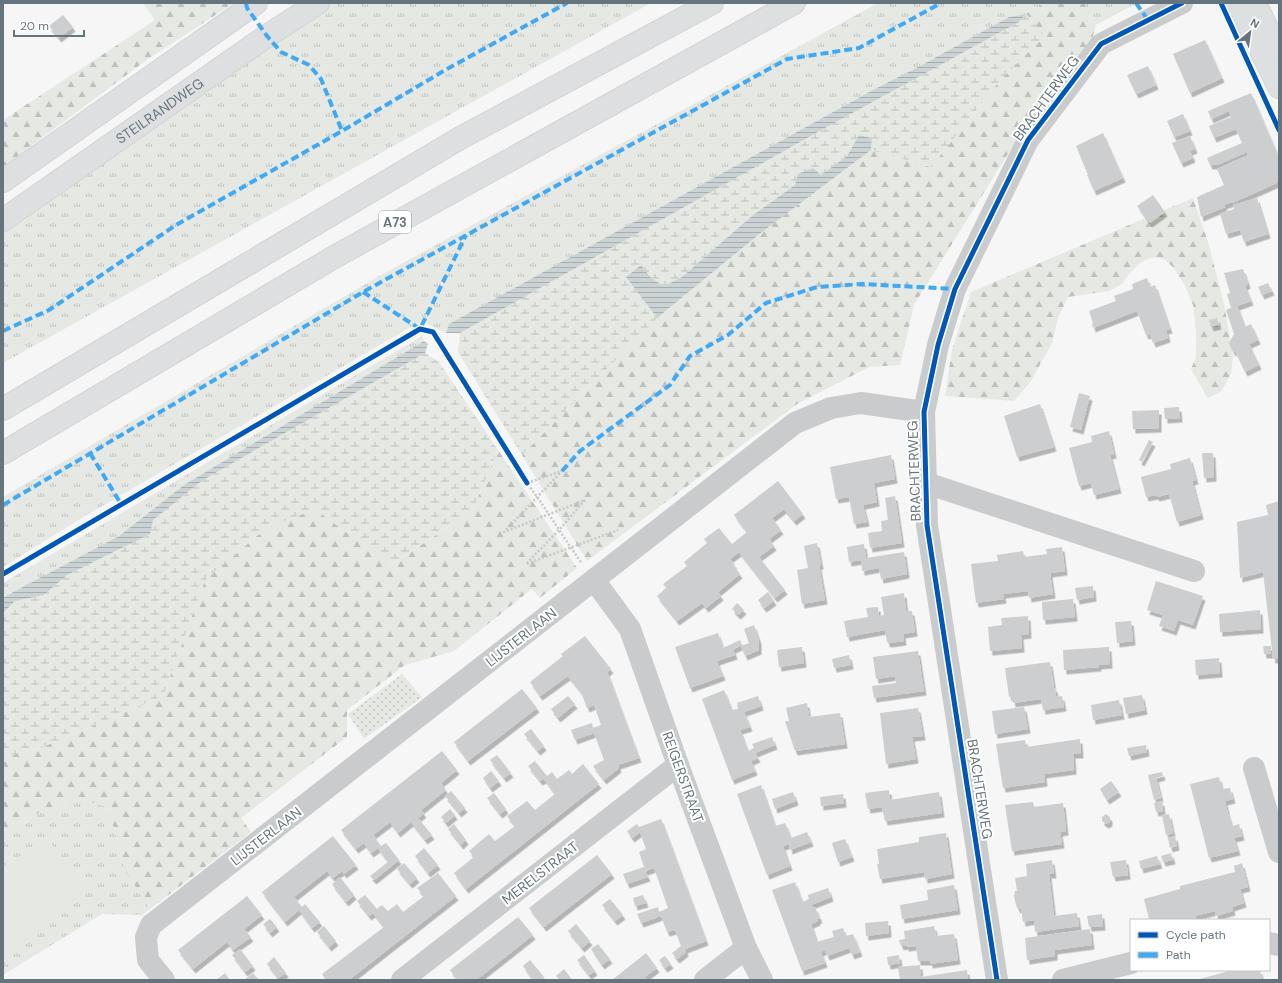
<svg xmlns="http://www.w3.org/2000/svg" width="1282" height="983" viewBox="0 0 1282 983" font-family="'DM Sans',sans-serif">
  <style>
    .grass { fill: url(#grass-tufts) }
    .forest { fill: url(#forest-firs) }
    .wetland { fill: url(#wetland-marsh) }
    .park { fill: url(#park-dots) }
    .pitch { fill: #e6e8e3 }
    .water { fill: url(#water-rules) }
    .building { fill: #cdcecf; filter: url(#shadow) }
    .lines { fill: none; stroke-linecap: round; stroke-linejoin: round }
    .secondary-casing { stroke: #d2d3d4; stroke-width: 24 }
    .highway-casing { stroke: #d2d3d3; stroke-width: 24 }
    .path { stroke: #c7c8c9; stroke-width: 2.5; stroke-dasharray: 2 2; stroke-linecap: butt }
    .street { stroke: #c9cbcc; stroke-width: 22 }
    .secondary { stroke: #dedfe0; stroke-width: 22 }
    .highway { stroke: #dedfe0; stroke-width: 22 }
    .quiet { stroke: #3fa9f5; stroke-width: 4; stroke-dasharray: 8 4; stroke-linecap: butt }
    .cycleway-casing { stroke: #fff; stroke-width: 8 }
    .cycleway { stroke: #0057b8; stroke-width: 5 }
    .labels { text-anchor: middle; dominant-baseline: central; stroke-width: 4; stroke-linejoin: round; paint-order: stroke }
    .shield { fill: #fff; stroke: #939ea4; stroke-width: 1 }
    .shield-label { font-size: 13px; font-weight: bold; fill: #65757d }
    .street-label { font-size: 14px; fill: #65757d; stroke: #fff }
  </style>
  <defs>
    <pattern id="grass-tufts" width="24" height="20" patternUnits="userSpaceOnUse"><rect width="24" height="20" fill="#e6e8e3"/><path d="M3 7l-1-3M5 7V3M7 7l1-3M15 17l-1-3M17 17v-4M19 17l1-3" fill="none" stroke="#bec1bd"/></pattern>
    <pattern id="forest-firs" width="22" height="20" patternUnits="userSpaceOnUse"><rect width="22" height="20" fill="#e6e8e3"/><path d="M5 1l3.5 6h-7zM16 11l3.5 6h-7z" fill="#bec1bd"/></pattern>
    <pattern id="wetland-marsh" width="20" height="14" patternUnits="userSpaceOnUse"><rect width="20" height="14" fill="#e6e8e3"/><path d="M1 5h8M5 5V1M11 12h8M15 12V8" fill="none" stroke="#bec1bd"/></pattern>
    <pattern id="park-dots" width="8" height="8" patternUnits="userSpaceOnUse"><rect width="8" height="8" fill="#e6e8e3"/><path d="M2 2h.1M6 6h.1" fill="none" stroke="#bec1bd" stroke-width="1.8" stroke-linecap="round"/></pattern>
    <pattern id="water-rules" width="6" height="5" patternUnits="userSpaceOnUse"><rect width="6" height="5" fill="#cad2d4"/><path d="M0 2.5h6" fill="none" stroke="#a8afb1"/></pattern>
    <filter id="shadow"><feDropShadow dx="2.5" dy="4.5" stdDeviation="0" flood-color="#0004"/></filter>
  </defs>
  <rect width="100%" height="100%" fill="#f6f6f6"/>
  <g class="grass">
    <polygon points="332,3 651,3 3,363 3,232"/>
    <polygon points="878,3 1045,3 1026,14 1009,17 920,66 871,91 449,324 446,333 421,321 85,516 3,567 3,497 381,275"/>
    <polygon points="1086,3 1137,3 1096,25 1086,10"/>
    <polygon points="422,336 424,341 184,485 119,536 17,590 3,598 3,583"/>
    <polygon points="79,799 108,807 126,872 150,909 143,915 102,914 3,975 3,951 85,893 47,838 3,867 3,830 16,821"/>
  </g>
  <g class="forest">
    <polygon points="143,3 234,3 148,59 3,167 3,120 155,20"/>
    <polygon points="1045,3 1086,3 1086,10 1096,25 1090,46 1048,87 1021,133 914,305 900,365 869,367 797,404 587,561 522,455 657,318 762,232 871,150 931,167 1001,79 1045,36 1026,14"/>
    <polygon points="1193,198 1208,242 1224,304 1233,355 1231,374 1221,392 1208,398 1191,369 1196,357 1196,329 1193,305 1185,286 1174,268 1164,259 1154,257 1141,262 1129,274 1122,284 1109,291 1068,297 1058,318 1052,343 1031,381 1014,401 945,396 952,350 971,292"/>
    <polygon points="498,450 577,568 540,598 532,589 454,651 405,665 347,710 347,737 241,818 251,832 150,909 126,872 108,807 79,799 16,821 3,830 3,757 38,749 163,696 205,580 265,529 315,509 391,565 472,511"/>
  </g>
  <g class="wetland">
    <polygon points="1026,14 1045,36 1001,79 931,167 871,150 872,138 859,135 847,156 821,175 795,185 753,215 682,277 664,286 651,278 626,277 657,318 522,455 458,352 460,333 825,128 1019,22"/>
    <polygon points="425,353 439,362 498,450 472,511 390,565 315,509 265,529 205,580 163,696 38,749 3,757 3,613 15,601 44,595 67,575 150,534 153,520 203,480"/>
  </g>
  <polygon class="park" points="402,674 422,697 364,739 348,714"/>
  <polygon class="pitch" points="47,838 86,893 3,951 3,867"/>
  <g class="water">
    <polygon points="1026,14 1019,22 825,128 460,333 446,333 449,324 871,91 920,66 1009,17"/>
    <polygon points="859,135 872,138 871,150 762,232 657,318 626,277 641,265 651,278 664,286 682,277 753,215 795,185 798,174 813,168 821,175 847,156"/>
    <polygon points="424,341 428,344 425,353 203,480 153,520 150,534 67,575 44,595 15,601 3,613 3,598 17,590 119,536 184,485"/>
  </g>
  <g class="building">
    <polygon points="63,15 73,27 59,38 49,26"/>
    <polygon points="1205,40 1222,78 1190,93 1173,54"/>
    <polygon points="1148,66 1156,85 1136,94 1127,75"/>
    <polygon points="1251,93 1279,158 1279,182 1232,203 1232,202 1224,205 1225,207 1201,217 1197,197 1224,185 1217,169 1248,155 1247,152 1217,165 1210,165 1207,158 1242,143 1236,129 1214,138 1209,126 1231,117 1229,111 1211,119 1208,111"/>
    <polygon points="1183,114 1190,131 1174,137 1167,121"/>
    <polygon points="1103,133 1123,178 1094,191 1087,175 1088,175 1076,146"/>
    <polygon points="1190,136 1195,149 1190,151 1193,158 1181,163 1172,143"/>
    <polygon points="1153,195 1165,212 1150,223 1137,206"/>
    <polygon points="1257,198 1268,234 1244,242 1240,230 1226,234 1220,214 1234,209 1233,205"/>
    <polygon points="1243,269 1248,284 1245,286 1251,301 1237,306 1245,327 1251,324 1258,340 1249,344 1259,365 1245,372 1235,351 1233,352 1229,343 1234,334 1226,310 1231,308 1227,294 1230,293 1224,273"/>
    <polygon points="1147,278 1150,287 1155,285 1170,329 1166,330 1168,338 1153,343 1150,334 1146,335 1137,311 1093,328 1092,323 1093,323 1089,311 1116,301 1114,296 1133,289 1132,284"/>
    <polygon points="1268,283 1272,291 1262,295 1258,287"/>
    <polygon points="1217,318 1219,325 1211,327 1209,320"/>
    <polygon points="1079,393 1090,396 1081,430 1070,427"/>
    <polygon points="1040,404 1054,447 1017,457 1004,416"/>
    <polygon points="1179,407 1180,418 1165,419 1164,408"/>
    <polygon points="1159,410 1159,428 1133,429 1132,411"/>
    <polygon points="1109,431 1114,454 1110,455 1119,489 1094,495 1091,483 1079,486 1069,448 1092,442 1091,436"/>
    <polygon points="1149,440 1153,442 1142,462 1139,460"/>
    <polygon points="1202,453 1213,453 1214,477 1204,478"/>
    <polygon points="891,455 895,479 874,483 877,502 863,505 867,522 854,524 849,497 836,499 830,467"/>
    <polygon points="1190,458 1196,480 1192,481 1201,515 1177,522 1169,494 1157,497 1156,495 1146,497 1141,477 1171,469 1170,464"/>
    <polygon points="778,481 803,514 794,521 784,509 772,518 781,530 769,539 774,546 759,557 785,590 775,598 739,552 730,559 735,565 733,565 740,574 718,592 721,596 706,608 702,603 677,621 657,596 666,588 663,584 687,566 684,562 707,543 704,539 719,528 732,544 747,532 734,515"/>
    <polygon points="895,496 902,543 870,548 868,533 882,531 881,521 888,520 885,498"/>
    <polygon points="1279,501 1279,659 1273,659 1263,572 1240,578 1237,522 1268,515 1266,505"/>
    <polygon points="817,543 821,565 811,567 819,566 825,600 802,604 797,570 808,568 804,546"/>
    <polygon points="864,544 866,558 904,552 907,574 881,579 879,568 862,571 861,560 849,562 847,547"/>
    <polygon points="1062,547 1065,571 1050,573 1053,594 1029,598 1028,591 1003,594 1004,599 976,603 971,564 998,561 997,555 1023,551 1024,557 1047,554 1046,549"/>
    <polygon points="1156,581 1203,596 1193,625 1178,620 1174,631 1159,626 1163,615 1147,610"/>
    <polygon points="1093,586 1094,597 1077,600 1075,588"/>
    <polygon points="768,592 774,601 764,608 758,600"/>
    <polygon points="904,593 906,611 912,611 915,632 903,634 904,641 889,643 887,642 885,630 847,637 844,621 868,617 866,608 878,607 879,616 884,615 881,597"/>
    <polygon points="1073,599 1075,617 1043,620 1042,602"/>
    <polygon points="737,603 744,610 738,615 732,609"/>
    <polygon points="1260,610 1261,629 1220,632 1219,614"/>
    <polygon points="1028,616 1029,634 1021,635 1022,648 990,651 988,627 1002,625 1001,618"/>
    <polygon points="1131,621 1133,641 1117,643 1115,622"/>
    <polygon points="754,625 759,640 759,650 745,656 741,646 749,643 744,629"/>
    <polygon points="718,633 723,648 740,640 742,645 733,649 735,655 717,661 723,676 690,688 675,647"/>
    <polygon points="585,636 611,669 607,672 639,758 618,765 619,768 604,780 593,766 604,760 594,733 575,740 571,730 592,723 593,728 601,725 594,705 587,708 581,692 568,676 540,696 530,682 563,656 561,654"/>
    <polygon points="1263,646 1271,646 1271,654 1264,654"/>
    <polygon points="802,647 804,663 779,667 777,650"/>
    <polygon points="1109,647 1110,664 1099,665 1099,667 1064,670 1063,650"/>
    <polygon points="918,651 924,691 874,698 872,686 896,683 895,676 876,679 873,657"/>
    <polygon points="849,655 851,665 834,668 832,659"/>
    <polygon points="1219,658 1220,673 1196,675 1195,660"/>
    <polygon points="1050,662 1054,688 1055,688 1056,693 1055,697 1048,698 1062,696 1064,707 1043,710 1041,699 1013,703 1012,696 1009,697 1005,668"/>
    <polygon points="522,689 537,708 468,761 454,742"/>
    <polygon points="724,690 732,710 738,709 737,703 758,696 761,706 744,712 750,727 740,730 748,751 754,748 752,744 772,737 775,745 755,753 758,758 751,761 755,771 732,780 702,699"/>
    <polygon points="1142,695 1145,710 1126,714 1123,698"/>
    <polygon points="568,696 575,704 558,718 551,709"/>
    <polygon points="1119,700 1122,715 1093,720 1091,705"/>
    <polygon points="807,703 809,717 840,713 845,744 795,751 785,721 789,721 786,708"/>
    <polygon points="1024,707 1028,729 995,734 992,711"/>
    <polygon points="918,708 923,736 912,737 916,759 886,764 880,713"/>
    <polygon points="531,729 544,746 538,751 524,734"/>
    <polygon points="1080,739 1081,754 1073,754 1074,770 1044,774 1045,782 1003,788 996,744 1025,740 1026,747"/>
    <polygon points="1146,745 1147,752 1129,756 1127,748"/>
    <polygon points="442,751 457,770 441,783 446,790 421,810 424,813 418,818 432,835 425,840 411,822 398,833 390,822 373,835 381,846 386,843 399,860 374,880 370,876 388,862 378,848 371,853 364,843 356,849 341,830"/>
    <polygon points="497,755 511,773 504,778 490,760"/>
    <polygon points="535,761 547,776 552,772 557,779 569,770 572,774 583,764 599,784 466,889 454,873 474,857 469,851 489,834 495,841 515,826 507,816 527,801 535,810 555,794 544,779 540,781 528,766"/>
    <polygon points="491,771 499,781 490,788 483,778"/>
    <polygon points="1162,772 1163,776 1156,778 1161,798 1154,800 1148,775"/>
    <polygon points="1219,777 1222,789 1230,788 1233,799 1225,801 1228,814 1232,826 1239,824 1242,836 1234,838 1238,851 1209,858 1190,784"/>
    <polygon points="1111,781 1119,792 1107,800 1100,789"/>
    <polygon points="761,785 775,826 785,823 791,838 807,832 811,842 790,850 789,844 783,846 790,866 767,875 737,794"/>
    <polygon points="889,790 890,800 939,792 942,813 885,821 882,807 868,809 865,793"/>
    <polygon points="451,791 465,808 459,813 445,796"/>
    <polygon points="793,792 796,801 775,809 772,799"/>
    <polygon points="494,793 506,809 500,814 487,798"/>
    <polygon points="843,794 844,803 821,806 820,797"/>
    <polygon points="1162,801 1163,811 1156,812 1154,803"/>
    <polygon points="1033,802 1034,807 1063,803 1066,831 1060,832 1062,844 1012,851 1005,805"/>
    <polygon points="450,809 455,815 446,823 441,817"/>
    <polygon points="1106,814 1110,817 1110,822 1106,824 1102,821 1102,817"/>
    <polygon points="1169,814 1173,833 1166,835 1162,815"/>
    <polygon points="661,819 706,941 685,949 686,952 677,959 672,953 681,946 675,930 667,932 661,916 641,923 637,914 658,907 659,912 668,908 654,868 645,871 648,877 627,884 623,874 644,867 639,852 646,849 640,832 632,838 627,831 637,824 639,827"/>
    <polygon points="454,824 466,840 461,845 448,829"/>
    <polygon points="946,833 952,874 925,879 924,872 880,879 877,864 879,864 877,849 919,842 919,837"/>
    <polygon points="333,836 356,865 344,874 342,871 333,878 327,871 294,897 302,907 305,904 320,922 312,928 299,910 285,922 262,892"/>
    <polygon points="1175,836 1177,846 1170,848 1168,838"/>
    <polygon points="845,839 852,857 838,862 832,843"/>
    <polygon points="424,848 438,865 428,873 415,856"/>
    <polygon points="1171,853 1173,860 1163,862 1161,856"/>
    <polygon points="597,855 612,874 544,927 529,908"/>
    <polygon points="1157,856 1160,864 1141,869 1139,861"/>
    <polygon points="1052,860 1054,874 1049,874 1054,916 1077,913 1079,926 1035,932 1034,920 1023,922 1021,909 1018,909 1016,905 1014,896 1015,891 1017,891 1015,878 1027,876 1026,864"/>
    <polygon points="1126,860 1128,875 1113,877 1110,862"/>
    <polygon points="404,863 417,878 410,884 397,869"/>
    <polygon points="1242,863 1248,887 1240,889 1244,903 1232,907 1233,911 1216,916 1215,911 1195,916 1196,920 1146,920 1149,919 1144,899 1180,889 1180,886 1235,872 1234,866"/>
    <polygon points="438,873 456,896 349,980 326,980 322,974 384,927 373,913 369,916 357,901 365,895 377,909 382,905 388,911 397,904 403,912 424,896 417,888"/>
    <polygon points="340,877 354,895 346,902 332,884"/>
    <polygon points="795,882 802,902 809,899 808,895 828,888 831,897 811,905 813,908 815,907 820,919 818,919 818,921 811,924 817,942 834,937 832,931 843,928 846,936 853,934 860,952 852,955 849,948 827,956 825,950 821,952 825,963 802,971 772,890"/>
    <polygon points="954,885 958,910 902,919 900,905 928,900 927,890"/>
    <polygon points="643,895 646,903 635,906 633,898"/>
    <polygon points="247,896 262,915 244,929 251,937 233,950 227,942 193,969 178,950"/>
    <polygon points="610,899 623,915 615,921 602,905"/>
    <polygon points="1102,914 1103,926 1089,927 1087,916"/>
    <polygon points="518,917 533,935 476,980 458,980 450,970"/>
    <polygon points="270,919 277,927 270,933 263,924"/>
    <polygon points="888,921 889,933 866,936 865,923"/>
    <polygon points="576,924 590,941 582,948 568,931"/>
    <polygon points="324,926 336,941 329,947 317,932"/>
    <polygon points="934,926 936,936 954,934 958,960 930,964 930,961 918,961 916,946 906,947 906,945 901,946 899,940 905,939 904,931"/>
    <polygon points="1090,929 1092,945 1055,950 1055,956 1027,960 1025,938"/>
    <polygon points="598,944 610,959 602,965 591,949"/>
    <polygon points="240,949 253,966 245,972 232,955"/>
    <polygon points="646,953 657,968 645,977 648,980 612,980"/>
    <polygon points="584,955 595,971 589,975 577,960"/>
    <polygon points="899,955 900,963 888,965 887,957"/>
    <polygon points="665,956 671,964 665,968 659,960"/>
    <polygon points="274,957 286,973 278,978 267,964"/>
    <polygon points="530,960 544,977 541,980 533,980 523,966"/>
    <polygon points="920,965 921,977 967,970 968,980 900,980 898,967"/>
    <polygon points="564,969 570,977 572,980 560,980 556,976"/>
    <polygon points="1233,970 1260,970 1262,980 1196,980"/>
    <polygon points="225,973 230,980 216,980"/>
    <polygon points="253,973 259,980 244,980"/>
  </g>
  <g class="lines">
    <g class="secondary-casing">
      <g id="secondary">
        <polyline points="1237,3 1279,87"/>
        <polyline points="1255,3 1279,53"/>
        <polyline points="3,181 256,3"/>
        <path id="s1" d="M3,220L267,36L318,3"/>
      </g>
    </g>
    <g class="highway-casing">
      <g id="highway">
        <polyline points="3,409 462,137 712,3"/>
        <polyline points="3,453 336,256 794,3"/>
      </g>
    </g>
    <path class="path" d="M581,562C562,536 546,508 527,483L562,471L504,532L585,500L560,529L526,564L618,530"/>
    <g class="street">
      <polyline points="926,483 1194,571"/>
      <polyline points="594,580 630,629 678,765 746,948 762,980"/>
      <polyline points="1254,768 1279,852"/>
      <polyline points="1269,943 1279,945"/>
      <polyline points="164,980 148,960 146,937 151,925 795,423 831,408 861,403 924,412"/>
      <polyline points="402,980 678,765"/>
      <polyline points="705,980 746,948"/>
      <polyline points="997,980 927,525 924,412 938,345 955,289 1028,140 1101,44 1182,3"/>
      <polyline points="1063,980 1131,963"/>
    </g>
    <use href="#secondary" class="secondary"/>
    <use href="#highway" class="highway"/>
    <g class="quiet">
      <polyline points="246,3 247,8 267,36 281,52 309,65 321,79 342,131"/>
      <polyline points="1136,3 1148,20"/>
      <polyline points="363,292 420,329 466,235"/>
      <polyline points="3,331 49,310 176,225 342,131 447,69 567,3"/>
      <polyline points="90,453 121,504"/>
      <polyline points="562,471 580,451 670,385 690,356 728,335 766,303 817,287 862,284 955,289"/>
      <polyline points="3,505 363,292 787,59 859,48 941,3"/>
    </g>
    <g class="cycleway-casing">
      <g id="cycleway">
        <polyline points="1221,3 1279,130"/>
        <polyline points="3,574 420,329 433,332 527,483"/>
        <polyline points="997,980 927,525 924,412 938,345 955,289 1028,140 1101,44 1182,3"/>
      </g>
    </g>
    <use href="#cycleway" class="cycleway"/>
  </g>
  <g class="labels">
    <rect class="shield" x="379" y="211" width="32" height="22" rx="3"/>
    <g class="shield-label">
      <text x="395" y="222">A73</text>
    </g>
    <g class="street-label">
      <text transform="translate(1046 98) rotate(-54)">BRACHTERWEG</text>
      <text stroke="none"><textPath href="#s1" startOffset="191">STEILRANDWEG</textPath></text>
      <text transform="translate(914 471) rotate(-92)">BRACHTERWEG</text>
      <text transform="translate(521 637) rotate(-38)">LIJSTERLAAN</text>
      <text transform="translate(683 777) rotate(70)">REIGERSTRAAT</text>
      <text transform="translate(980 789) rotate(81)">BRACHTERWEG</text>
      <text transform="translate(266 836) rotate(-38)">LIJSTERLAAN</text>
      <text transform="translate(540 873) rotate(-38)">MERELSTRAAT</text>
    </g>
  </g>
  <rect width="1282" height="983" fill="none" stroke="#65757d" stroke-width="8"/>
  <rect x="1130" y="919" width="140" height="52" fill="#ffffff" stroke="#c1c8cb"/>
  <rect x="1138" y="932" width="20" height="6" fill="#0057b8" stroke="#c1c8cb"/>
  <text x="1166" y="939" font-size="12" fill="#65757d">Cycle path</text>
  <rect x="1138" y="952" width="20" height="6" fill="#3fa9f5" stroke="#c1c8cb"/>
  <text x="1166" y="959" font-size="12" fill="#65757d">Path</text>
  <g transform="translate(1250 32) rotate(29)" stroke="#ffffff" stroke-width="3" paint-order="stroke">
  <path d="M0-3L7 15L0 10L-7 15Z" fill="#65757d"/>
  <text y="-6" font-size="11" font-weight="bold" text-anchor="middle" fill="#65757d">N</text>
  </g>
  <path d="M14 30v6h70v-6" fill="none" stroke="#65757d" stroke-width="2"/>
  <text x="20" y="30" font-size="12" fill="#65757d" stroke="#ffffff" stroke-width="3" paint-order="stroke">20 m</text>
</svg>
